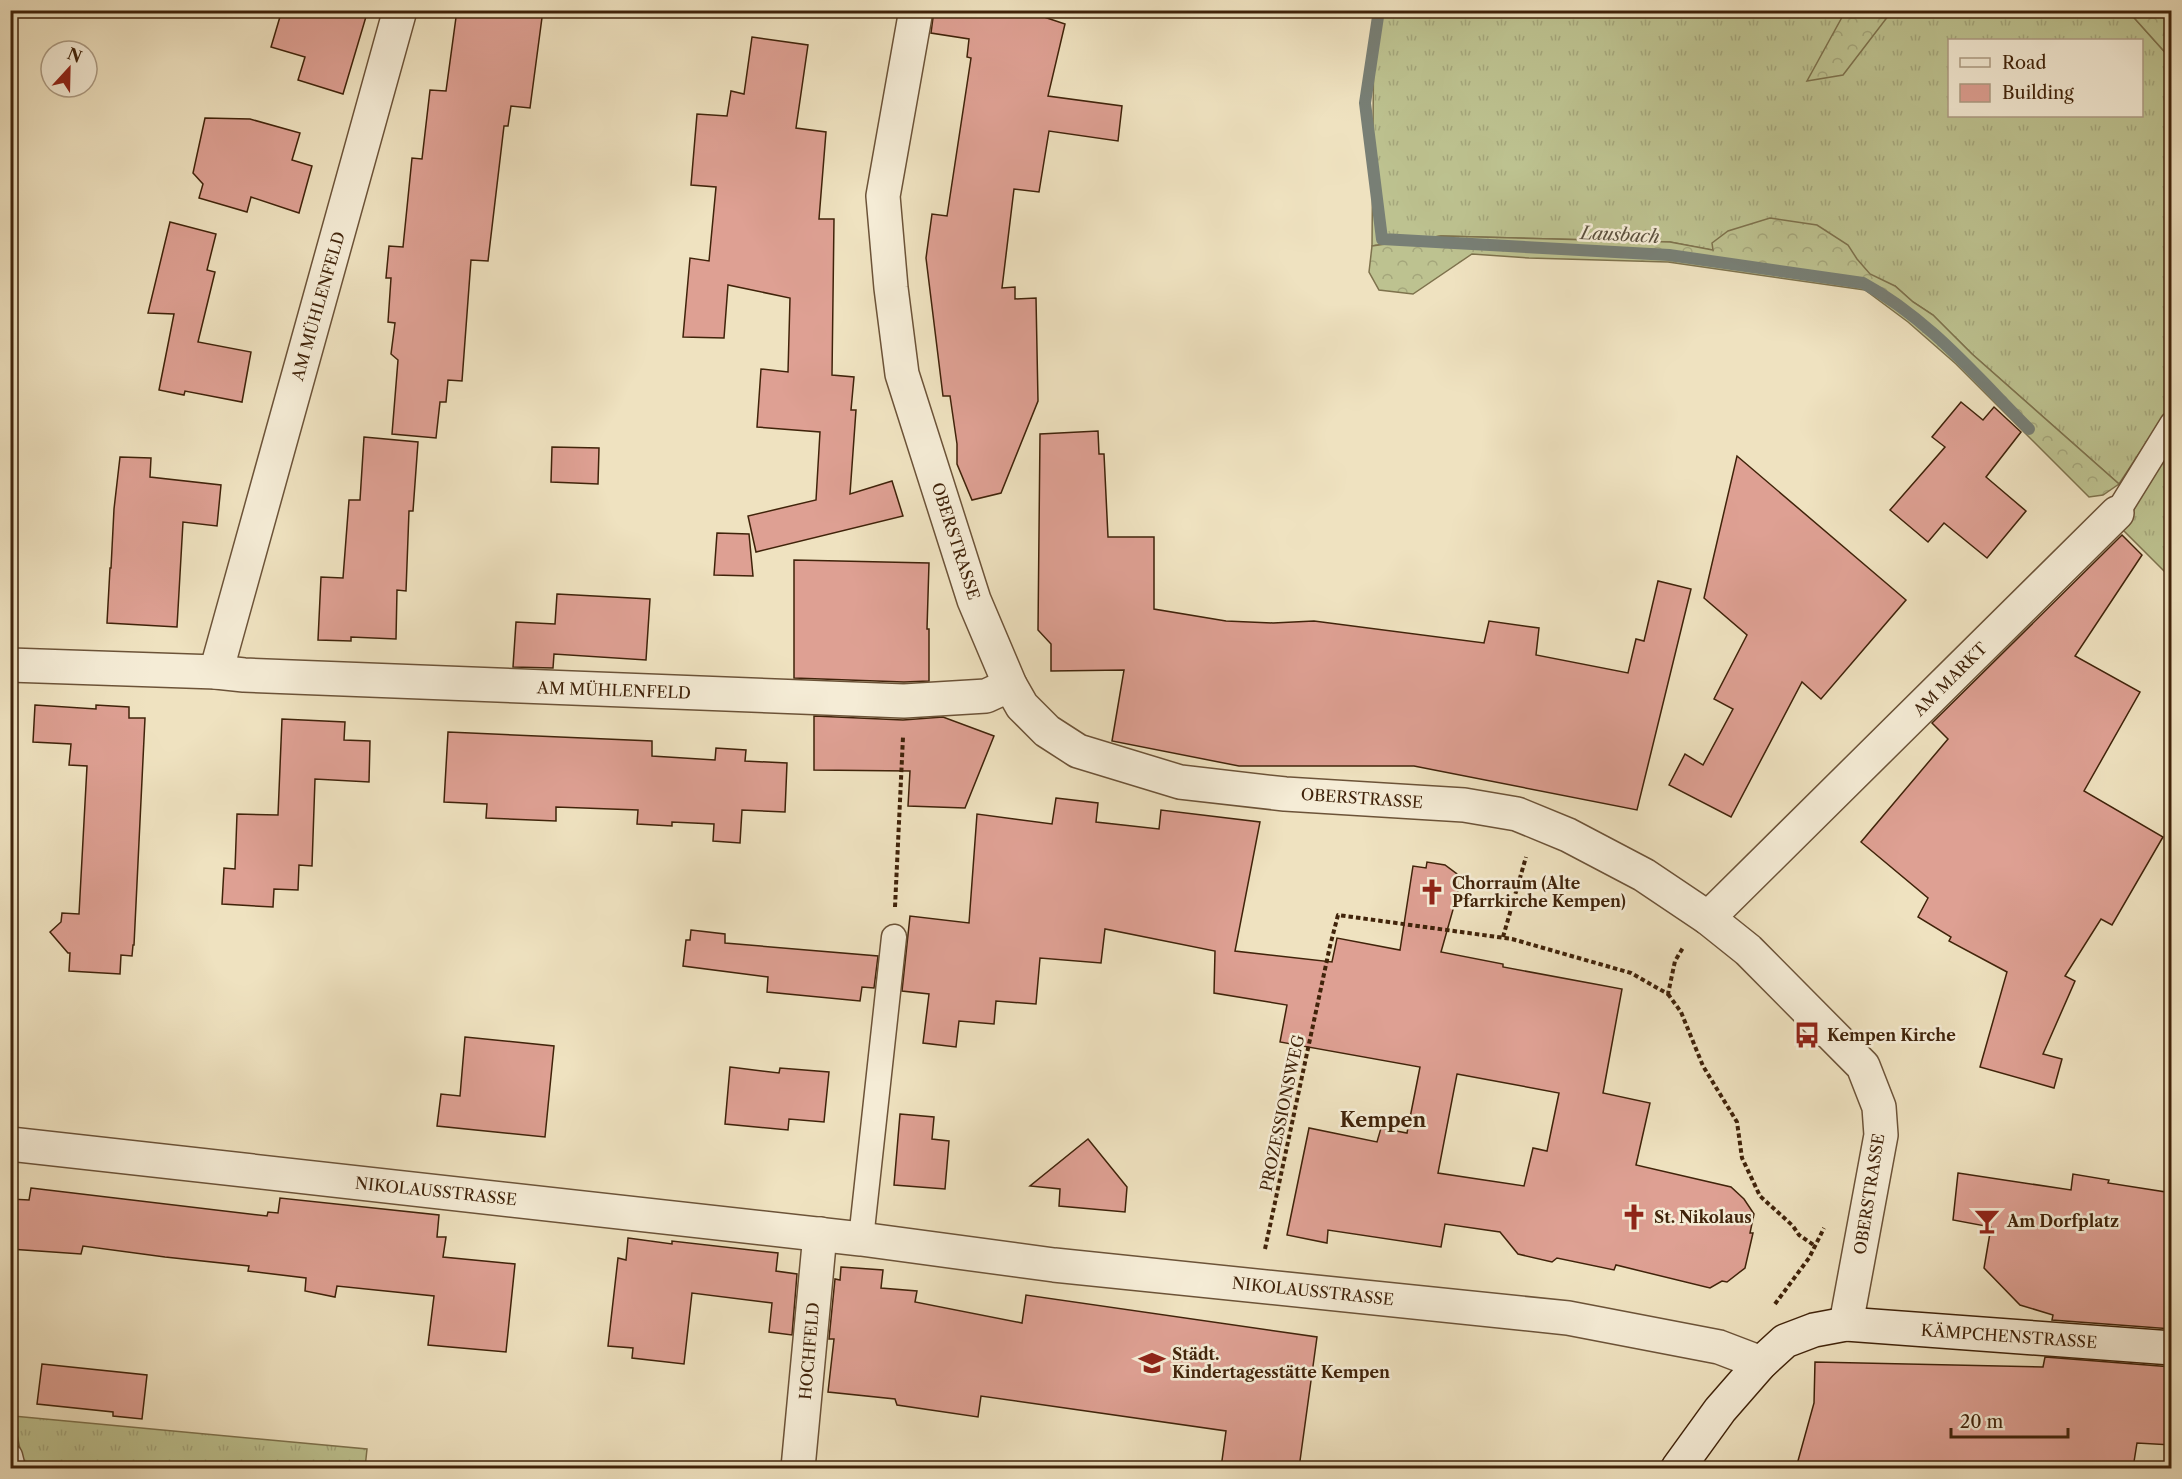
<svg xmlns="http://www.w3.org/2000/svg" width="2182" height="1479" viewBox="0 0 2182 1479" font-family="'Libre Caslon Text',serif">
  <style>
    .grass { fill: url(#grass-tufts); stroke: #7e724d; stroke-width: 1.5; fill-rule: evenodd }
    .forest { fill: url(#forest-crowns); stroke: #7e724d; stroke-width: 1.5 }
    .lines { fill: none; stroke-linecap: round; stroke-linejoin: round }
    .stream { stroke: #787f75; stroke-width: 12 }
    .building { fill: #dea093; stroke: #40230a; stroke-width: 1.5; fill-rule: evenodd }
    .lane-casing { stroke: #6c5338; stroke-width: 27 }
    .street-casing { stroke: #6c5338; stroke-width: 36 }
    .secondary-casing { stroke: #40230a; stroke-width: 36 }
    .path { stroke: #40230a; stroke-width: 4; stroke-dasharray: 4.5 3; stroke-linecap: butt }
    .lane { stroke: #f5ecd6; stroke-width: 24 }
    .street { stroke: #f5ecd6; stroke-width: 33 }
    .secondary { stroke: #f5ecd6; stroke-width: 33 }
    .labels { text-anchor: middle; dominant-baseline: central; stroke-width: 5; stroke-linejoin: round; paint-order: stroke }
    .street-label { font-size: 16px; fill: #40230a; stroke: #f5ecd6 }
    .poi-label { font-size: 16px; font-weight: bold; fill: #40230a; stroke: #f5ecd6; text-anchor: start }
    .water-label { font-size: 18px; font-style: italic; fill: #5c513f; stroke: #f5ecd6 }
    .quarter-label { font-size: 20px; font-weight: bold; fill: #40230a; stroke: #f5ecd6 }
  </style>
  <defs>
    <pattern id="grass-tufts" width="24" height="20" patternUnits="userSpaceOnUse" patternTransform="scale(1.5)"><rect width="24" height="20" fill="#bdc290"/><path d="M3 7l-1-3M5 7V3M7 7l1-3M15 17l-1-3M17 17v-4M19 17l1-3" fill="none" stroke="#a4a67b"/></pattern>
    <pattern id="forest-crowns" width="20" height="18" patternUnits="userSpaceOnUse" patternTransform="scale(1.5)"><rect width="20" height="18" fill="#bdc290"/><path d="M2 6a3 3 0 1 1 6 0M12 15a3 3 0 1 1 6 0" fill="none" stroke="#a4a67b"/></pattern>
  </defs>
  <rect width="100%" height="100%" fill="#efe2c0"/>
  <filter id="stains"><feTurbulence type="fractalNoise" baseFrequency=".00333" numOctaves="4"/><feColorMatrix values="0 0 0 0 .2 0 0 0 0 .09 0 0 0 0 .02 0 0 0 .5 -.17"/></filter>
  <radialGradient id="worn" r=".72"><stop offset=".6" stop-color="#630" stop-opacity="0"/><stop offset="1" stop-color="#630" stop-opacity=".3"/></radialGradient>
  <g class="grass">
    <path d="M1374,11H2128L2171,59V405L2119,484L1972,354L1933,315L1913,302L1895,286L1670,242L1441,236L1372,246ZM1950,40H2142V116H1950Z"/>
    <polygon points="2171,445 2171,578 2104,511"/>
    <polygon points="13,1416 367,1449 365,1468 24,1468"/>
  </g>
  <g class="forest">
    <polygon points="1846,10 1892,11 1843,75 1807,81"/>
    <polygon points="2128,11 2171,11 2171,59"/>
    <polygon points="1770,218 1817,225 1848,245 1857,259 1870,274 1895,286 1913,302 1933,315 1972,354 2119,484 2103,495 2089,497 1956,364 1908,322 1865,290 1668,262 1529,258 1472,254 1413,294 1379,290 1369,272 1372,246 1441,236 1670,242 1713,250 1712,243 1728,231"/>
  </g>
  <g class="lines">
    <path class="stream" d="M1379,10L1365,103L1382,239L1669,255L1863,283C1928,318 1977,377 2029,429"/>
  </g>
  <g class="building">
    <polygon points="282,10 368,10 343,94 298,80 305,57 271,47"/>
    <polygon points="457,10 543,10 530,108 511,106 508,126 504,126 488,261 471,260 462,381 448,380 446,402 440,402 436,438 392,434 398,360 391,354 395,323 388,322 391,278 386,278 389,246 403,247 412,158 422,159 430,90 446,91"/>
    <polygon points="934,10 1023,10 1065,24 1048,96 1122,106 1118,141 1049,131 1039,192 1014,189 1002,288 1015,287 1015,299 1036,298 1038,401 1001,493 972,500 957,464 957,444 950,396 943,396 926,258 932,214 947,216 971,58 967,57 969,39 931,33"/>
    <polygon points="752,37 808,45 796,128 826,132 819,219 834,219 832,375 854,377 851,410 856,410 850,494 892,481 903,516 756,552 748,516 816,500 820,432 757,427 761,369 788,372 790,298 728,285 724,338 683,337 690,258 709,261 716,187 691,185 697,114 727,116 731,91 744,94"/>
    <polygon points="205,118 250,119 300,133 292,160 312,166 299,213 251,197 247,212 199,198 203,184 193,173"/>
    <polygon points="170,222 216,234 207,270 215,272 198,342 251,352 242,402 185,391 184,395 159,390 174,314 148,313"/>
    <polygon points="1961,402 1983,420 1994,407 2021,432 1986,477 2026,511 1987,558 1944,523 1928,542 1890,510 1945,447 1932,437"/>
    <polygon points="1098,431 1099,454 1104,454 1108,537 1154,537 1154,609 1226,621 1273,623 1314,621 1484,643 1489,621 1539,628 1536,655 1628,673 1636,639 1644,641 1658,581 1691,589 1637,810 1414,766 1239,766 1112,741 1124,670 1051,671 1051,644 1038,630 1040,434"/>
    <polygon points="364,437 418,442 413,511 409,511 406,591 397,590 396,639 351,637 351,641 318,640 321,577 343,578 349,500 360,500"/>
    <polygon points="552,447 599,448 598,484 551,482"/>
    <polygon points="1737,456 1906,600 1821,699 1802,682 1731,817 1669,785 1685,754 1703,765 1733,709 1714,699 1747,635 1704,598"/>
    <polygon points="120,457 151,458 150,477 221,485 217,526 183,522 177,627 107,623 110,568 111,568 114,509"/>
    <polygon points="717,533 749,534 753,576 714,575"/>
    <polygon points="2122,535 2142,555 2075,656 2140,692 2084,791 2163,837 2112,925 2101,919 2065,976 2075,981 2043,1054 2062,1059 2054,1088 1980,1067 2007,972 1949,941 1951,937 1918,917 1928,898 1861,842 1948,739 1932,723"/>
    <polygon points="794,560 929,563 927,629 929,629 929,681 904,682 794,678"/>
    <polygon points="557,594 650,599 646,660 554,654 553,668 513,667 516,622 555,624"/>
    <polygon points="35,705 96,709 96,705 129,707 129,718 145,718 134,945 133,945 132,956 121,955 120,974 69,971 70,953 68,953 50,932 61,922 62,913 79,914 87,766 69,765 71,744 33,742"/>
    <polygon points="814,716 903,720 943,717 994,736 965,808 908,806 910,771 814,770"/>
    <polygon points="282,719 345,722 344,740 370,741 369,782 315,779 312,866 299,865 298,890 274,889 273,907 222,904 224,868 235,869 237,814 278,815"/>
    <polygon points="448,732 652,741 652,756 715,760 716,748 746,750 745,761 787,763 785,812 742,810 740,843 713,841 714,824 672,822 672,826 637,824 638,810 556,807 556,821 486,818 487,804 444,802"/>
    <path d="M1056,798L1098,803L1096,822L1159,829L1161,810L1260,822L1235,951L1332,962L1337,938L1400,950L1413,866L1426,868L1427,862L1445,865L1457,874L1458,892L1441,952L1503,964V967L1622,989L1603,1093L1650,1103L1636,1165L1731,1187L1744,1199L1754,1214L1750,1233H1753L1745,1268L1727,1282L1722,1281L1710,1288L1616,1265L1614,1270L1557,1258L1552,1262L1518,1254L1500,1232L1445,1224L1441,1247L1328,1230L1327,1243L1287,1235L1309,1128L1377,1142L1381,1128L1407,1133L1420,1067L1280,1042L1287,1005L1214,993L1215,951L1105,929L1101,963L1040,958L1036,1004L996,1001L994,1024L959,1021L956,1047L923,1043L929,994L902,991L910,916L969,923L977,814L1052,824ZM1457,1074L1559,1093L1547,1151L1533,1148L1524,1186L1438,1173Z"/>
    <polygon points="691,930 725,934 725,943 878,956 874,988 862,987 860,1001 767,992 768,977 683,966 686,940 690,940"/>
    <polygon points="465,1037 554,1046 545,1137 437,1126 441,1094 460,1096"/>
    <polygon points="730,1067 779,1073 780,1068 829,1072 824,1122 789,1119 788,1130 725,1124"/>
    <polygon points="900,1114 934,1117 932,1139 949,1141 945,1189 894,1185"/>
    <polygon points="1088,1139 1127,1187 1125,1212 1059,1206 1060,1189 1030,1186"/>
    <polygon points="1958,1173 2071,1190 2073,1174 2109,1180 2108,1183 2172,1193 2172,1329 2052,1320 2053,1315 2020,1305 1984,1268 1991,1227 1953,1220"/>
    <polygon points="31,1188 267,1216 268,1212 278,1213 280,1198 439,1215 437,1237 446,1237 443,1257 515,1264 506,1352 428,1345 434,1296 337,1286 335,1297 305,1291 306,1278 248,1271 249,1266 165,1257 83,1246 81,1254 10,1249 10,1199 29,1200"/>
    <polygon points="628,1238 672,1244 672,1241 778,1253 776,1271 797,1274 792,1335 769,1332 772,1303 692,1293 684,1364 632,1358 633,1348 608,1346 618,1258 626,1260"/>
    <polygon points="841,1267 883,1270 881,1288 917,1291 915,1302 1022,1323 1026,1295 1317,1337 1299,1468 1221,1468 1226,1431 981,1396 978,1417 897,1405 895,1399 828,1392 834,1339 829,1339 835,1279 840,1280"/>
    <polygon points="2045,1357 2172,1367 2172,1445 2137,1443 2133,1468 1796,1468 1814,1403 1815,1362 2043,1367"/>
    <polygon points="42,1364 147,1375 142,1419 113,1416 113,1412 37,1404"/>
  </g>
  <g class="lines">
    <g class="lane-casing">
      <g id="lane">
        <polyline points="2117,513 2172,424"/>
        <polyline points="861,1239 894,937"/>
        <polyline points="10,1456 13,1468"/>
      </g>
    </g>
    <g class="street-casing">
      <g id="street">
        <polyline points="916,10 883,196 891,288 902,374 974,600 1010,685 1022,706 1047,731 1078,751 1180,782 1285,794 1464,805 1517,814 1568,835 1644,875 1708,918 1748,950 1863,1066 1879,1107 1881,1135 1846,1324"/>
        <polyline points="10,665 216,672 244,675 904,701 986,696 1010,685"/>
        <polyline points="216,672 400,10"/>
        <polyline points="1708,918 2117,513"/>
        <polyline points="10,1144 861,1239 1054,1265 1568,1318 1719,1347 1761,1363"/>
        <polyline points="798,1468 820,1234"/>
      </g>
    </g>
    <g class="secondary-casing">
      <polyline id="secondary" points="1678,1468 1720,1410 1761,1363 1785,1341 1814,1330 1846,1324 2172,1348"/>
    </g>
    <g class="path">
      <polyline points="895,907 903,737"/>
      <polyline points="1503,937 1526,857"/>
      <polyline points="1668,994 1681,1012 1703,1066 1737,1122 1742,1158 1760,1196 1793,1226 1799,1235 1815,1246"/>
      <polyline points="1265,1249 1330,946 1338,915 1512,939 1631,973 1668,994 1675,961 1684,946"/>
      <polyline points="1775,1304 1809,1258 1824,1228"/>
    </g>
    <use href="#lane" class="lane"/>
    <use href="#street" class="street"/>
    <use href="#secondary" class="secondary"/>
  </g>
  <defs>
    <g id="church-bare" transform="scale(2.07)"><path d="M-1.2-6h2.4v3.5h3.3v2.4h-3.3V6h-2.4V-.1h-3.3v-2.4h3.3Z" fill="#8f2418" stroke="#f5ecd6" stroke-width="2.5" paint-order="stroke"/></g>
    <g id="bus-bare" transform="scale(2.07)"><path d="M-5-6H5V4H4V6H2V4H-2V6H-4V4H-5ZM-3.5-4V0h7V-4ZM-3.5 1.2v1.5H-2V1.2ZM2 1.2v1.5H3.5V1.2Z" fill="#8f2418" stroke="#f5ecd6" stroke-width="2.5" paint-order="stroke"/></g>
    <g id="bar-bare" transform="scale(2.07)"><path d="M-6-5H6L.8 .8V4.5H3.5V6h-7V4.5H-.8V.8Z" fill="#8f2418" stroke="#f5ecd6" stroke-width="2.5" paint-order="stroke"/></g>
    <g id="school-bare" transform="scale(2.07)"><path d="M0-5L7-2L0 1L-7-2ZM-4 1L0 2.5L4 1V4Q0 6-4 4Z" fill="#8f2418" stroke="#f5ecd6" stroke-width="2.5" paint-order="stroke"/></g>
  </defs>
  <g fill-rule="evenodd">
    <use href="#church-bare" x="1432" y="892"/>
    <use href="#bus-bare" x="1807" y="1035"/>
    <use href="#church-bare" x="1634" y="1217"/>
    <use href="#bar-bare" x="1987" y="1221"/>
    <use href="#school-bare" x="1152" y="1363"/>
  </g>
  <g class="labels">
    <g class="street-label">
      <text transform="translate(318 306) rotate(-74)">AM MÜHLENFELD</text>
      <text transform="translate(956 541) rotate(72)">OBERSTRASSE</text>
      <text transform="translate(1950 679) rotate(-45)">AM MARKT</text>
      <text transform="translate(614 690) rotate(2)">AM MÜHLENFELD</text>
      <text transform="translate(1362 798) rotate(4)">OBERSTRASSE</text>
      <text transform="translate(1282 1113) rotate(-78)">PROZESSIONSWEG</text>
      <text transform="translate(436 1191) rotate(6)">NIKOLAUSSTRASSE</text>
      <text transform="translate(1869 1194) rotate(-81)">OBERSTRASSE</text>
      <text transform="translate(1313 1291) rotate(6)">NIKOLAUSSTRASSE</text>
      <text transform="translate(2009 1336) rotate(4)">KÄMPCHENSTRASSE</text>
      <text transform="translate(809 1351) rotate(-85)">HOCHFELD</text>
    </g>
    <g class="poi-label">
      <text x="1452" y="883">Chorraum (Alte<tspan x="1452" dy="18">Pfarrkirche Kempen)</tspan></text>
      <text x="1827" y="1035">Kempen Kirche</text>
      <text x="1654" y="1217">St. Nikolaus</text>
      <text x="2007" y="1221">Am Dorfplatz</text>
      <text x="1172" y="1354">Städt.<tspan x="1172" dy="18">Kindertagesstätte Kempen</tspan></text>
    </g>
    <g class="water-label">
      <text transform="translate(1620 235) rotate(3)">Lausbach</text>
    </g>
    <g class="quarter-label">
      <text x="1383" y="1120">Kempen</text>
    </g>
  </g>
  <rect width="2182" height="1479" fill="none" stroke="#efe2c0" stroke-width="36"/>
  <rect x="12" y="12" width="2158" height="1455" fill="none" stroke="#40230a" stroke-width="3"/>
  <rect x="18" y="18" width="2146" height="1443" fill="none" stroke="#40230a" stroke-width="1.5"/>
  <rect x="1948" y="39" width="195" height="78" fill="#f5ecd6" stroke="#ad9c84" stroke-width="1.5"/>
  <rect x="1960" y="58" width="30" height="9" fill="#f5ecd6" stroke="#ad9c84" stroke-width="1.5"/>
  <text x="2002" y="69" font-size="18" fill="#40230a">Road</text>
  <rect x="1960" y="84" width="30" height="18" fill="#dea093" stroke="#ad9c84" stroke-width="1.5"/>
  <text x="2002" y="99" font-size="18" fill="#40230a">Building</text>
  <g transform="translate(69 69) rotate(22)"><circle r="28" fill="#f5ecd6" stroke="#ad9c84" stroke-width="1.5"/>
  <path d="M0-4.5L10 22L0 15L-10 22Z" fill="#8f2418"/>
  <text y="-9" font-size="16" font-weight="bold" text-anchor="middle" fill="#40230a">N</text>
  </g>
  <path d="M1951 1428v9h117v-9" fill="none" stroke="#40230a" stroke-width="3"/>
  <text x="1960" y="1428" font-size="18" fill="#40230a" stroke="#f5ecd6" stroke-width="4.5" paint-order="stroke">20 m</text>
  <rect width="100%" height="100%" filter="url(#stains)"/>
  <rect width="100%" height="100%" fill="url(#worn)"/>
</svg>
